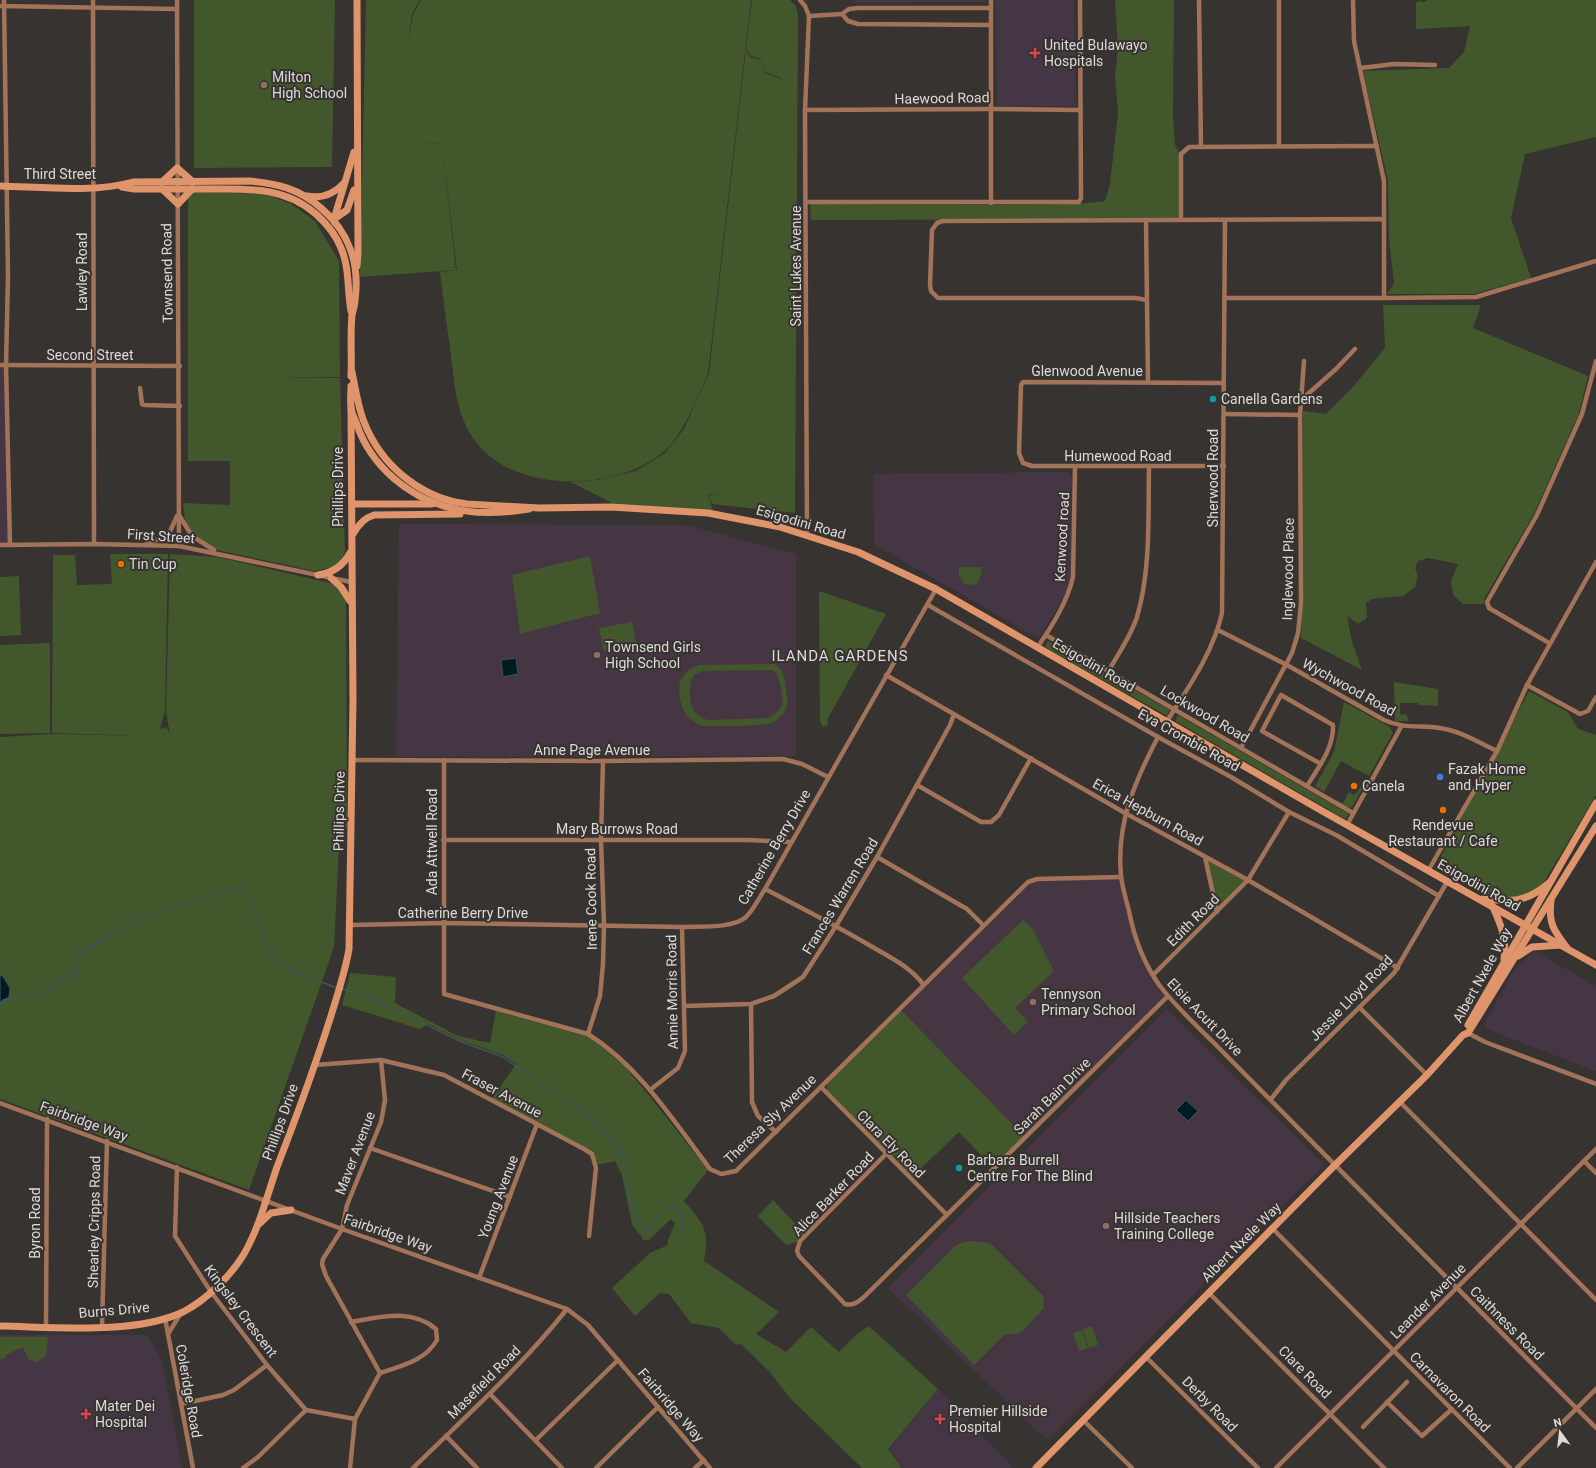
<svg xmlns="http://www.w3.org/2000/svg" width="1596" height="1468" viewBox="0 0 1596 1468" font-family="Roboto,sans-serif">
  <style>
    .education { fill: #463643 }
    .medical { fill: #443644 }
    .green { fill: #42572c; fill-rule: evenodd }
    .water { fill: #001c22; stroke: #425559 }
    .lines { fill: none; stroke-linecap: round; stroke-linejoin: round }
    .stream { stroke: #425559; stroke-width: 1.5 }
    .street { stroke: #a27359; stroke-width: 4.5 }
    .secondary { stroke: #e0946c; stroke-width: 7 }
    .health-dot { fill: #e0444e; stroke: #373330; stroke-width: 1.5 }
    .education-dot { fill: #8d6e63; stroke: #373330; stroke-width: 1.5 }
    .culture-dot { fill: #0f9aa8; stroke: #373330; stroke-width: 1.5 }
    .food-dot { fill: #e8710a; stroke: #373330; stroke-width: 1.5 }
    .shop-dot { fill: #3f7fe0; stroke: #373330; stroke-width: 1.5 }
    .labels { text-anchor: middle; dominant-baseline: central; stroke-width: 4; stroke-linejoin: round; paint-order: stroke }
    .poi-label { font-size: 14px; fill: #dddad8; stroke: #373330; text-anchor: start }
    .street-label { font-size: 14px; fill: #dddad8; stroke: #373330 }
    .neighbourhood-label { font-size: 15px; letter-spacing: 1px; fill: #dddad8; stroke: #373330 }
  </style>
  <rect width="100%" height="100%" fill="#373330"/>
  <g class="education">
    <polygon points="0,367 4,367 9,543 0,543"/>
    <polygon points="399,524 686,525 796,554 796,756 396,757"/>
    <polygon points="1120,879 1138,947 1167,996 1025,1137 900,1009 1029,883 1034,881"/>
    <polygon points="1167,1009 1324,1165 1047,1440 888,1288"/>
  </g>
  <g class="medical">
    <polygon points="853,0 986,0 986,2 856,3"/>
    <polygon points="995,0 1074,0 1076,106 997,106"/>
    <polygon points="1069,472 1072,478 1071,577 1068,590 1039,639 874,544 873,474"/>
    <polygon points="1534,951 1596,986 1596,1071 1486,1029 1484,1024 1515,969"/>
    <polygon points="0,1335 147,1335 162,1360 182,1468 0,1468"/>
    <polygon points="938,1389 1014,1468 903,1468 889,1449"/>
  </g>
  <g class="green">
    <polygon points="194,0 335,0 332,167 194,168"/>
    <path d="M366,0H420L412,14L408,39L413,15L421,0H751L708,373C698,397 682,438 661,454C613,491 516,494 476,442C455,415 454,379 450,347C446,322 443,297 440,272L457,270L442,144L423,143L442,144L456,270L360,277Z"/>
    <polygon points="752,0 790,0 796,6 798,17 795,513 712,504 709,495 719,494 708,494 713,511 616,505 571,482 598,480 636,471 664,454 684,429 709,373 746,49 750,57 760,60 765,73 781,79 785,85 781,78 765,72 760,59 751,56 746,48"/>
    <polygon points="1115,0 1174,0 1173,116 1175,145 1180,154 1179,219 811,220 810,204 990,205 1077,204 1105,201 1110,184 1118,113 1115,77 1118,48"/>
    <polygon points="1428,0 1596,0 1596,137 1525,154 1511,218 1531,278 1474,294 1387,294 1394,283 1389,239 1388,181 1363,71 1449,68 1464,52 1470,26 1416,29 1416,3 1419,1 1425,2"/>
    <polygon points="192,192 265,194 290,203 315,221 339,261 340,377 272,377 340,378 345,553 336,567 314,571 217,550 192,536 185,519 183,503 230,505 230,461 188,461 188,198"/>
    <polygon points="1383,305 1481,305 1473,328 1588,376 1579,413 1534,514 1484,599 1484,604 1463,604 1453,595 1451,581 1458,564 1428,558 1418,561 1415,568 1418,576 1415,587 1403,596 1372,599 1366,603 1367,618 1358,624 1347,616 1352,642 1362,670 1301,638 1303,411 1326,414 1352,388 1385,348"/>
    <polygon points="110,554 168,554 165,711 158,736 160,729 167,727 170,735 166,711 170,554 217,557 330,583 339,589 346,601 347,829 340,826 334,947 249,1190 0,1099 0,737 52,734 150,736 52,733 53,555 75,555 77,585 112,584"/>
    <polygon points="590,556 600,613 520,634 512,575"/>
    <polygon points="959,567 982,567 981,575 976,585 964,584 959,576"/>
    <polygon points="19,576 21,635 0,636 0,577"/>
    <polygon points="819,591 886,614 827,720 828,725 823,727 820,722"/>
    <polygon points="632,622 636,644 604,651 599,628"/>
    <polygon points="1048,641 1170,710 1167,716 1045,647"/>
    <polygon points="50,643 50,733 0,734 0,645"/>
    <path d="M775,664C786,671 785,685 787,697C789,709 782,718 771,723C764,726 713,727 704,726C701,726 696,723 693,721C682,713 680,702 679,689C679,677 688,669 699,665ZM772,670C779,672 784,698 782,705C780,711 773,715 768,718L708,720C702,718 696,715 693,709C689,701 688,682 694,675C696,673 701,672 703,671Z"/>
    <polygon points="1394,682 1438,689 1438,706 1418,705 1418,703 1400,703 1400,715 1406,714 1409,721 1395,721"/>
    <polygon points="1529,691 1568,712 1578,729 1596,735 1596,795 1543,884 1533,893 1520,897 1491,897 1435,868"/>
    <polygon points="1344,702 1390,727 1393,733 1369,776 1341,761 1324,792 1315,786 1334,752"/>
    <polygon points="1178,715 1349,814 1345,819 1175,721"/>
    <polygon points="1362,784 1364,786 1352,807 1347,808 1337,802 1338,801 1343,803 1349,792 1354,795 1356,792 1357,793"/>
    <polygon points="1207,860 1246,881 1217,909"/>
    <polygon points="1023,920 1032,928 1054,971 1015,1008 1028,1022 1014,1035 962,978"/>
    <path d="M350,973L396,977L395,1003L458,1036L490,1043L496,1011L587,1036L603,1047L625,1067L647,1093L708,1170L684,1201C704,1225 710,1229 704,1261L779,1312L756,1334L786,1352L811,1327L839,1352L856,1335L869,1326L938,1389L888,1449L902,1468H862L791,1399L768,1370L741,1344L738,1345L735,1344L719,1328L691,1323L669,1294L660,1293L635,1316L612,1288L650,1253L668,1245V1240L675,1223L671,1219L649,1240H643C640,1233 635,1230 632,1224L622,1175L615,1161L597,1165L593,1154L492,1099L516,1064L503,1055L463,1041L428,1024L420,1029L342,1005Z"/>
    <polygon points="901,1010 1025,1137 993,1168 959,1132 911,1178 826,1091 828,1083"/>
    <polygon points="773,1200 804,1233 797,1242 786,1245 758,1216"/>
    <polygon points="970,1241 990,1243 1043,1296 1044,1308 1023,1331 1017,1334 1004,1335 974,1365 906,1295 954,1247 961,1243"/>
    <polygon points="1092,1326 1098,1345 1089,1348 1083,1329"/>
    <polygon points="1082,1330 1088,1348 1079,1351 1073,1333"/>
    <polygon points="0,1337 48,1337 46,1356 37,1362 29,1360 23,1347 6,1355 4,1359 0,1359"/>
  </g>
  <g class="water">
    <polygon points="516,658 518,674 503,677 501,660"/>
    <polygon points="2,975 10,988 9,997 0,1002 0,976"/>
    <polygon points="1186,1100 1198,1111 1188,1121 1176,1110"/>
  </g>
  <g class="lines">
    <g class="stream">
      <polyline points="341,989 365,995 462,1042 503,1057 540,1083 552,1090 597,1123 617,1144 624,1161 630,1198 639,1222 647,1231 665,1207 682,1210 684,1244"/>
      <polyline points="0,1006 3,1000 40,995 60,980 79,972 75,957 107,936 149,915 242,887 276,960 300,974 337,988"/>
    </g>
    <g class="street">
      <polyline points="4,0 8,276 6,365 10,545"/>
      <polyline points="93,0 94,544"/>
      <polyline points="177,0 179,546"/>
      <polyline points="800,0 805,6 809,16 805,110 807,535"/>
      <polyline points="1199,0 1201,147"/>
      <polyline points="1353,0 1354,41 1384,181 1384,219"/>
      <polyline points="0,6 177,9"/>
      <polyline points="842,14 848,21 858,24 991,25"/>
      <polyline points="809,16 842,14 849,9 858,8 991,8"/>
      <polyline points="1361,68 1394,64 1435,65"/>
      <polyline points="805,110 992,109 1080,110"/>
      <polyline points="1279,146 1279,0"/>
      <polyline points="806,202 1079,202 1081,198 1080,0"/>
      <polyline points="991,203 991,0"/>
      <polyline points="1181,220 1181,154 1189,147 1377,146"/>
      <polyline points="1146,221 1148,382"/>
      <polyline points="1384,298 1476,297 1596,261"/>
      <polyline points="1146,300 1136,298 938,298 931,291 930,285 932,230 937,223 943,221 1384,219 1384,298 1225,298"/>
      <polyline points="0,365 180,366"/>
      <polyline points="1223,383 1023,382 1021,385 1019,453 1023,463 1032,466 1224,466"/>
      <polyline points="140,388 142,404 144,405 180,406"/>
      <polyline points="1300,401 1336,369 1355,349"/>
      <polyline points="1224,414 1300,415"/>
      <polyline points="179,515 192,536 214,550"/>
      <polyline points="147,543 168,536 177,516"/>
      <polyline points="0,545 94,544 179,546 351,582"/>
      <polyline points="928,605 1158,737 1231,777 1289,812 1336,835 1439,896"/>
      <path d="M1218,630L1287,665L1384,720C1406,730 1422,724 1445,729C1463,732 1481,744 1497,751"/>
      <polyline points="1046,635 1353,813"/>
      <polyline points="1549,643 1489,608 1487,602 1537,515 1582,414 1596,361"/>
      <path d="M1037,648C1052,626 1067,603 1073,577L1075,467"/>
      <path d="M1108,672C1118,654 1131,636 1137,617C1151,569 1148,517 1149,468"/>
      <polyline points="886,675 1125,813 1248,880 1398,968"/>
      <polyline points="1527,685 1580,714 1588,711 1596,697"/>
      <path d="M1167,721C1188,688 1213,653 1222,613L1225,220"/>
      <path d="M1158,737C1135,781 1116,824 1121,875C1122,887 1126,899 1129,911C1134,937 1144,964 1160,986C1176,1007 1196,1025 1214,1043L1596,1428"/>
      <polyline points="1241,748 1292,653 1298,633 1301,603 1300,415 1304,361"/>
      <polyline points="353,760 603,761 783,759 802,764 828,777"/>
      <path d="M444,760V994L588,1034C640,1067 673,1120 710,1169L721,1174L736,1171L1028,882L1037,879L1121,877"/>
      <polyline points="917,785 981,822 991,822 999,815 1031,758"/>
      <path d="M1307,786C1318,768 1334,748 1333,725L1281,695L1262,731L1321,764"/>
      <polyline points="1347,825 1401,727"/>
      <polyline points="443,840 747,840 791,842"/>
      <polyline points="877,857 967,909 983,925"/>
      <polyline points="1205,857 1217,912"/>
      <polyline points="1428,871 1497,751 1527,685 1596,562"/>
      <path d="M765,889C800,907 835,925 869,945C888,956 909,966 923,984"/>
      <path d="M351,925L443,923L682,927C700,926 732,929 746,917C754,909 759,898 765,889L936,589"/>
      <polyline points="1153,975 1248,880 1289,812"/>
      <polyline points="751,1004 752,1102 758,1116 776,1132"/>
      <polyline points="684,1006 751,1004 774,996 803,977 836,926 877,857 950,725 954,714"/>
      <polyline points="1360,1008 1427,1075"/>
      <polyline points="1466,1032 1485,1042 1596,1084"/>
      <polyline points="588,1034 600,996 603,964 604,925 601,840 603,761"/>
      <polyline points="315,1065 381,1060 444,1075 584,1149 592,1154 596,1168 589,1236"/>
      <polyline points="821,1087 947,1215"/>
      <polyline points="650,1090 678,1068 685,1051 682,927"/>
      <polyline points="1271,1099 1286,1080 1394,973 1447,882"/>
      <polyline points="1400,1102 1596,1300"/>
      <polyline points="0,1103 342,1229 567,1309 588,1325 710,1468"/>
      <polyline points="370,1148 510,1197"/>
      <path d="M886,1154L800,1241L797,1251L799,1256L845,1304C853,1306 858,1302 864,1297L1168,996"/>
      <polyline points="1584,1161 1596,1173"/>
      <polyline points="177,1167 175,1236 211,1292 267,1365 306,1410 355,1419"/>
      <polyline points="1273,1229 1510,1468"/>
      <polyline points="479,1278 537,1124"/>
      <polyline points="1209,1293 1384,1468"/>
      <polyline points="165,1318 193,1468"/>
      <path d="M351,1322C380,1317 411,1308 436,1329L437,1340C425,1361 401,1366 380,1373"/>
      <polyline points="46,1327 47,1119"/>
      <polyline points="102,1327 107,1141"/>
      <polyline points="168,1334 181,1313"/>
      <polyline points="1146,1357 1258,1468"/>
      <polyline points="490,1394 562,1468"/>
      <polyline points="1387,1402 1422,1436 1452,1409"/>
      <polyline points="181,1404 223,1395 234,1390 267,1365"/>
      <polyline points="1083,1420 1132,1468"/>
      <polyline points="1363,1427 1407,1382"/>
      <polyline points="446,1436 477,1468"/>
      <polyline points="536,1440 618,1360"/>
      <polyline points="243,1468 258,1457 306,1410"/>
      <polyline points="350,1468 355,1419 380,1373 326,1276 322,1264 323,1259 342,1229 347,1205 381,1122 385,1100 381,1060"/>
      <path d="M413,1468C466,1416 521,1367 567,1309"/>
      <polyline points="596,1468 658,1407"/>
      <polyline points="695,1468 704,1460"/>
      <polyline points="1276,1468 1596,1149"/>
      <polyline points="1517,1468 1596,1389"/>
    </g>
    <g class="secondary">
      <polyline points="162,182 177,168 193,182"/>
      <path d="M0,186C41,187 94,193 133,182L249,181C276,183 300,189 321,208C349,232 360,264 355,300C355,305 353,310 352,315C350,335 352,356 351,376"/>
      <path d="M122,187L134,189C158,189 182,189 207,189C247,189 284,186 316,214C327,224 336,235 341,248C350,269 347,290 351,311"/>
      <polyline points="162,189 178,204 192,189"/>
      <path d="M307,196C322,199 334,194 344,183"/>
      <polyline points="334,219 347,210 354,190"/>
      <polyline points="335,223 334,219 354,152"/>
      <polyline points="357,266 358,253 357,0"/>
      <path d="M352,372C356,392 359,413 368,431C386,469 424,499 467,504L539,508L611,507L708,513L780,527L858,552L936,589L1324,812L1596,965"/>
      <path d="M351,386C351,393 350,400 351,407C351,413 355,419 357,425C371,466 409,498 451,508C476,515 504,513 529,509"/>
      <polyline points="352,504 432,504"/>
      <path d="M353,534C358,525 364,518 374,515L460,514"/>
      <path d="M318,575C333,573 343,566 350,553"/>
      <polyline points="331,578 341,587 350,601"/>
      <path d="M1483,899C1511,902 1526,903 1549,883"/>
      <path d="M1551,901C1548,923 1554,931 1567,948"/>
      <path d="M1493,907C1501,925 1507,939 1504,959"/>
      <polyline points="1518,956 1532,947 1561,945"/>
      <polyline points="1468,1025 1596,803"/>
      <polyline points="258,1225 271,1213 291,1210"/>
      <path d="M0,1326C54,1327 134,1335 183,1312C206,1300 230,1277 244,1254C259,1228 267,1196 277,1167C296,1118 314,1069 330,1019C337,996 345,973 349,949L353,700L351,408"/>
      <polyline points="1036,1468 1335,1165 1427,1075 1463,1035 1468,1033 1596,826"/>
    </g>
  </g>
  <g class="health-dot">
    <path d="M1033 47h4v4h4v4h-4v4h-4v-4h-4v-4h4z"/>
    <path d="M84 1408h4v4h4v4h-4v4h-4v-4h-4v-4h4z"/>
    <path d="M938 1413h4v4h4v4h-4v4h-4v-4h-4v-4h4z"/>
  </g>
  <g class="education-dot">
    <circle cx="264" cy="85" r="4"/>
    <circle cx="597" cy="655" r="4"/>
    <circle cx="1033" cy="1002" r="4"/>
    <circle cx="1106" cy="1226" r="4"/>
  </g>
  <g class="culture-dot">
    <circle cx="1213" cy="399" r="4"/>
    <circle cx="959" cy="1168" r="4"/>
  </g>
  <g class="food-dot">
    <circle cx="121" cy="564" r="4"/>
    <circle cx="1354" cy="786" r="4"/>
    <circle cx="1443" cy="810" r="4"/>
  </g>
  <circle class="shop-dot" cx="1440" cy="777" r="4"/>
  <g class="labels">
    <g class="poi-label">
      <text x="1044" y="45">United Bulawayo<tspan x="1044" dy="16">Hospitals</tspan></text>
      <text x="272" y="77">Milton<tspan x="272" dy="16">High School</tspan></text>
      <text x="1221" y="399">Canella Gardens</text>
      <text x="129" y="564">Tin Cup</text>
      <text x="605" y="647">Townsend Girls<tspan x="605" dy="16">High School</tspan></text>
      <text x="1448" y="769">Fazak Home<tspan x="1448" dy="16">and Hyper</tspan></text>
      <text x="1362" y="786">Canela</text>
      <text x="1443" y="825" text-anchor="middle">Rendevue<tspan x="1443" dy="16">Restaurant / Cafe</tspan></text>
      <text x="1041" y="994">Tennyson<tspan x="1041" dy="16">Primary School</tspan></text>
      <text x="967" y="1160">Barbara Burrell<tspan x="967" dy="16">Centre For The Blind</tspan></text>
      <text x="1114" y="1218">Hillside Teachers<tspan x="1114" dy="16">Training College</tspan></text>
      <text x="95" y="1406">Mater Dei<tspan x="95" dy="16">Hospital</tspan></text>
      <text x="949" y="1411">Premier Hillside<tspan x="949" dy="16">Hospital</tspan></text>
    </g>
    <g class="street-label">
      <text transform="translate(942 98) rotate(-1)">Haewood Road</text>
      <text x="60" y="174">Third Street</text>
      <text transform="translate(796 266) rotate(-90)">Saint Lukes Avenue</text>
      <text transform="translate(82 272) rotate(-90)">Lawley Road</text>
      <text transform="translate(167 273) rotate(-91)">Townsend Road</text>
      <text x="90" y="355">Second Street</text>
      <text x="1087" y="371">Glenwood Avenue</text>
      <text x="1118" y="456">Humewood Road</text>
      <text transform="translate(1213 478) rotate(-90)">Sherwood Road</text>
      <text transform="translate(338 487) rotate(-90)">Phillips Drive</text>
      <text transform="translate(801 522) rotate(16)">Esigodini Road</text>
      <text transform="translate(161 536) rotate(4)">First Street</text>
      <text transform="translate(1062 537) rotate(-87)">Kenwood road</text>
      <text transform="translate(1288 569) rotate(-89)">Inglewood Place</text>
      <text transform="translate(1094 665) rotate(30)">Esigodini Road</text>
      <text transform="translate(1349 687) rotate(29)">Wychwood Road</text>
      <text transform="translate(1205 714) rotate(30)">Lockwood Road</text>
      <text transform="translate(1189 740) rotate(29)">Eva Crombie Road</text>
      <text x="592" y="750">Anne Page Avenue</text>
      <text transform="translate(339 811) rotate(-89)">Phillips Drive</text>
      <text transform="translate(1148 812) rotate(29)">Erica Hepburn Road</text>
      <text x="617" y="829">Mary Burrows Road</text>
      <text transform="translate(432 842) rotate(-90)">Ada Attwell Road</text>
      <text transform="translate(774 847) rotate(-60)">Catherine Berry Drive</text>
      <text transform="translate(1479 885) rotate(29)">Esigodini Road</text>
      <text transform="translate(840 896) rotate(-59)">Frances Warren Road</text>
      <text transform="translate(591 899) rotate(-91)">Irene Cook Road</text>
      <text x="463" y="913">Catherine Berry Drive</text>
      <text transform="translate(1193 920) rotate(-45)">Edith Road</text>
      <text transform="translate(1482 975) rotate(-61)">Albert Nxele Way</text>
      <text transform="translate(672 992) rotate(-91)">Annie Morris Road</text>
      <text transform="translate(1351 998) rotate(-46)">Jessie Lloyd Road</text>
      <text transform="translate(1205 1017) rotate(46)">Elsie Acutt Drive</text>
      <text transform="translate(502 1093) rotate(28)">Fraser Avenue</text>
      <text transform="translate(1052 1096) rotate(-45)">Sarah Bain Drive</text>
      <text transform="translate(770 1119) rotate(-44)">Theresa Sly Avenue</text>
      <text transform="translate(84 1121) rotate(20)">Fairbridge Way</text>
      <text transform="translate(280 1122) rotate(-70)">Phillips Drive</text>
      <text transform="translate(891 1144) rotate(45)">Clara Ely Road</text>
      <text transform="translate(355 1153) rotate(-69)">Maver Avenue</text>
      <text transform="translate(833 1194) rotate(-46)">Alice Barker Road</text>
      <text transform="translate(498 1197) rotate(-69)">Young Avenue</text>
      <text transform="translate(94 1222) rotate(-89)">Shearley Cripps Road</text>
      <text transform="translate(35 1223) rotate(-90)">Byron Road</text>
      <text transform="translate(388 1233) rotate(19)">Fairbridge Way</text>
      <text transform="translate(1241 1242) rotate(-45)">Albert Nxele Way</text>
      <text transform="translate(1428 1301) rotate(-45)">Leander Avenue</text>
      <text transform="translate(114 1310) rotate(-5)">Burns Drive</text>
      <text transform="translate(241 1311) rotate(53)">Kingsley Crescent</text>
      <text transform="translate(1507 1323) rotate(45)">Caithness Road</text>
      <text transform="translate(1305 1372) rotate(45)">Clare Road</text>
      <text transform="translate(484 1382) rotate(-45)">Masefield Road</text>
      <text transform="translate(189 1391) rotate(80)">Coleridge Road</text>
      <text transform="translate(1450 1392) rotate(45)">Carnavaron Road</text>
      <text transform="translate(1210 1404) rotate(45)">Derby Road</text>
      <text transform="translate(671 1405) rotate(49)">Fairbridge Way</text>
    </g>
    <g class="neighbourhood-label">
      <text x="840" y="656">ILANDA GARDENS</text>
    </g>
  </g>
  <g transform="translate(1560 1432) rotate(345)" stroke="#373330" stroke-width="3" paint-order="stroke">
  <path d="M0-3L7 15L0 10L-7 15Z" fill="#dddad8"/>
  <text y="-6" font-size="11" font-weight="bold" text-anchor="middle" fill="#dddad8">N</text>
  </g>
</svg>
